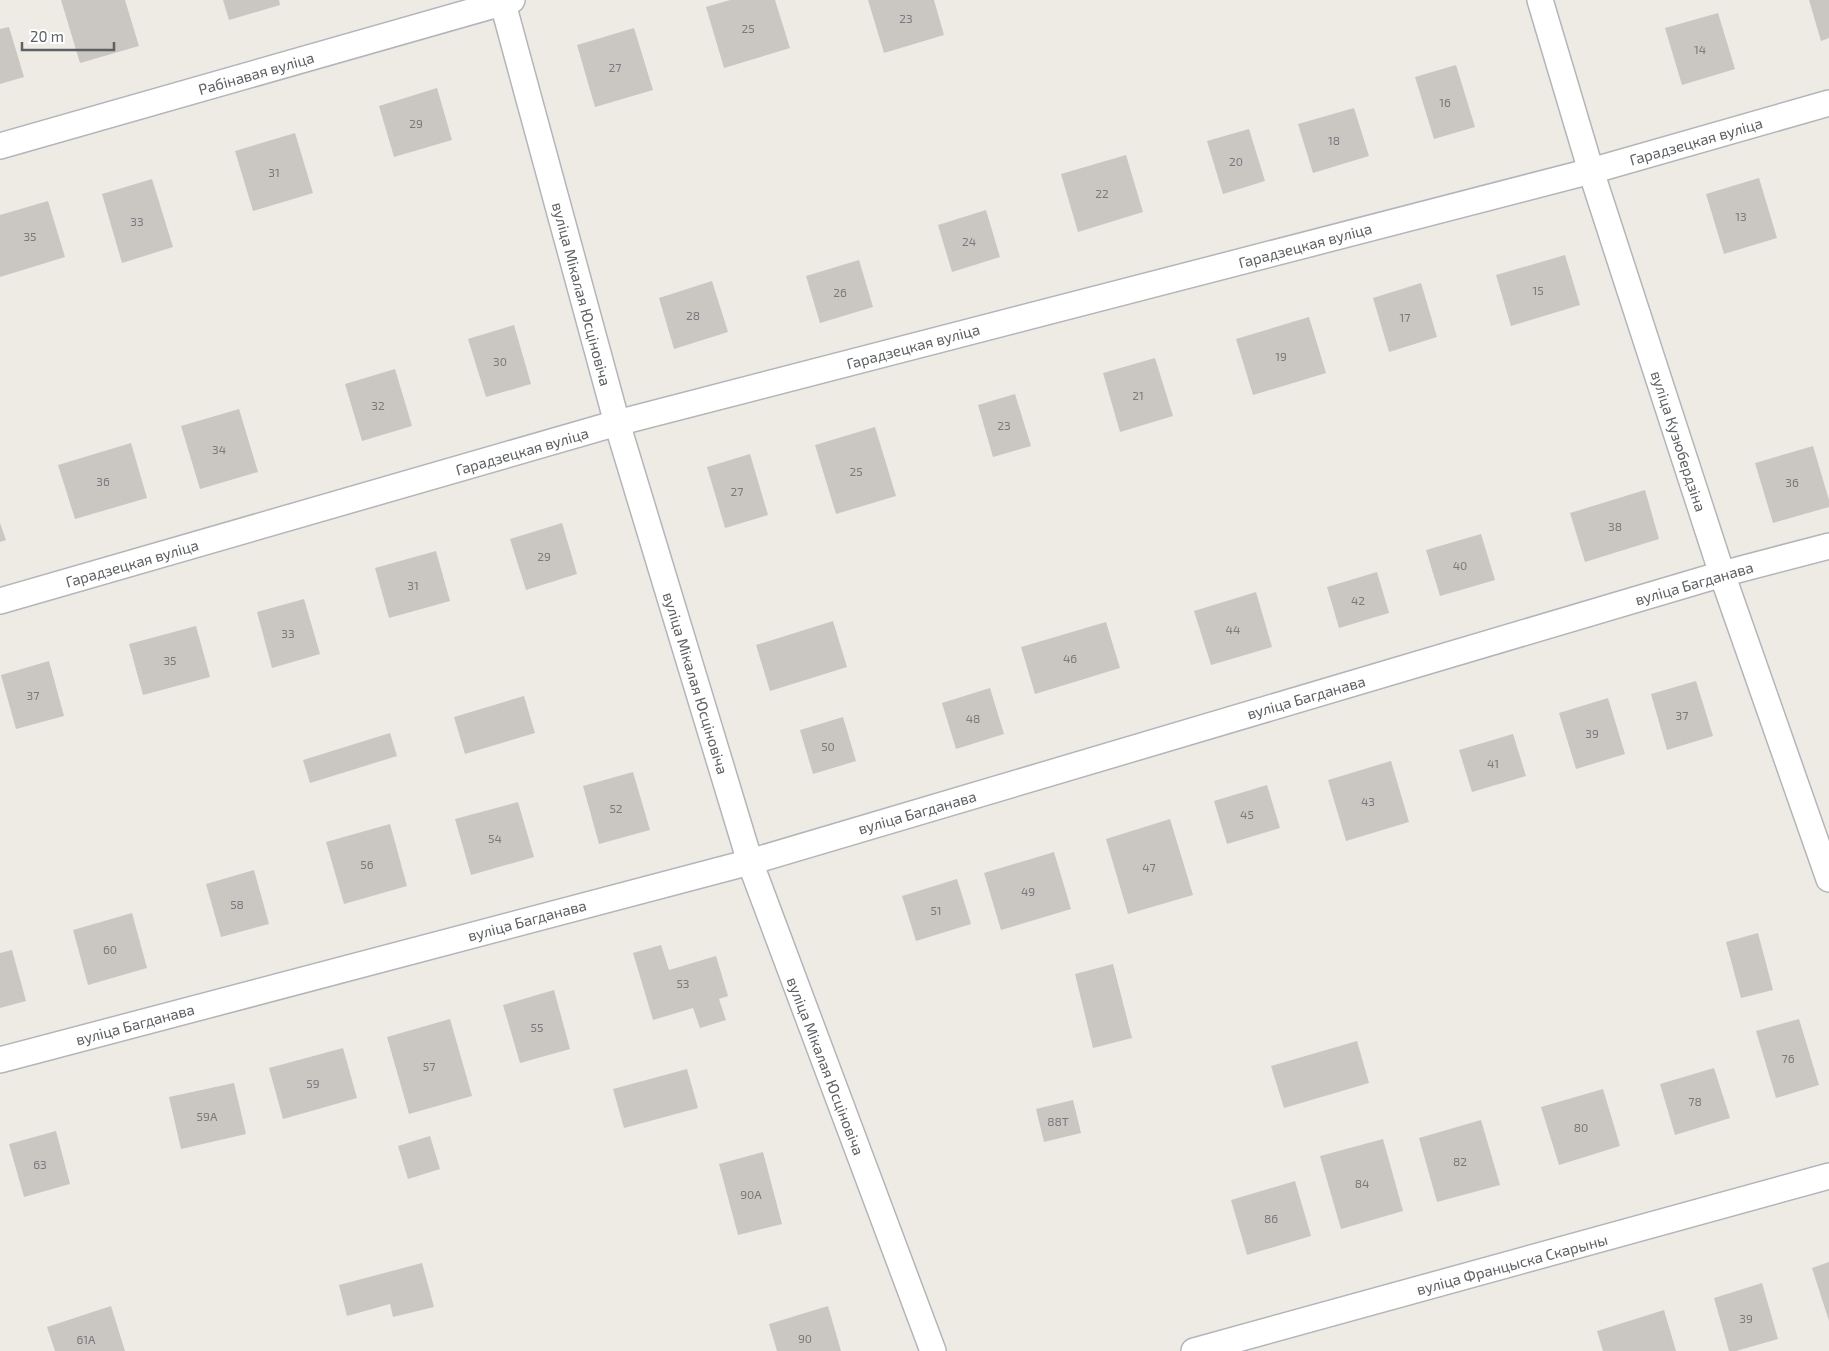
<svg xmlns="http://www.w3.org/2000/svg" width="1829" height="1351" viewBox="0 0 1829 1351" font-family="'Exo 2',sans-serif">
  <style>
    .building { fill: #cac6c2 }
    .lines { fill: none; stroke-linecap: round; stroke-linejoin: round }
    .street-casing { stroke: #b2b6b9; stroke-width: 28 }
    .street { stroke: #fff; stroke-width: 25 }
    .labels { text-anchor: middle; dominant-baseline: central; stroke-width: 4; stroke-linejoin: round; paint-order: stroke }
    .number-label { font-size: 12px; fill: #787a7c }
    .street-label { font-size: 15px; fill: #5d6164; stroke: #fff }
  </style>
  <rect width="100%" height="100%" fill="#eeebe5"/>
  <g class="building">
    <polygon points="61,0 125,0 139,46 80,63"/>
    <polygon points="223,0 279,0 280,5 229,20"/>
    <polygon points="730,0 775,0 790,48 724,68 706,7"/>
    <polygon points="868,0 934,0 944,35 884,53"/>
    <polygon points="1809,0 1829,0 1829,38 1821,41"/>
    <polygon points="1718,13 1735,69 1682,85 1665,28"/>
    <polygon points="9,27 24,77 0,84 0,29"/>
    <polygon points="634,28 653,90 595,107 577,45"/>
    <polygon points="1456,65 1475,127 1434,139 1415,77"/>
    <polygon points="437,88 452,140 394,157 379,106"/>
    <polygon points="1354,108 1369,156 1313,173 1298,124"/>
    <polygon points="1249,129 1265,181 1223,194 1207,141"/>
    <polygon points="295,133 313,193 253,211 235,151"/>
    <polygon points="1126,155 1143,212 1078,232 1061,174"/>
    <polygon points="1759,178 1777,238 1724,254 1706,194"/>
    <polygon points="152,179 173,247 122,263 102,194"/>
    <polygon points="48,201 65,257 0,277 0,215"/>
    <polygon points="986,210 1000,257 952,272 938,225"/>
    <polygon points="1565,255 1580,305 1511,326 1496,275"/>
    <polygon points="859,260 873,307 820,323 806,276"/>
    <polygon points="712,281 728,332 674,349 659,298"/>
    <polygon points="1421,283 1437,337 1389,352 1373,298"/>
    <polygon points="1309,317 1326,373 1253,395 1236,339"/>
    <polygon points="514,325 531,384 486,397 468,339"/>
    <polygon points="1155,358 1173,416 1120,432 1103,373"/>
    <polygon points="395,369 412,426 362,441 345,384"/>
    <polygon points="1015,394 1031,446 993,457 978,405"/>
    <polygon points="239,409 258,472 200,489 181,426"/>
    <polygon points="875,427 896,496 836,514 815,445"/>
    <polygon points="131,443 147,498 75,519 58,465"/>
    <polygon points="1813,446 1829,500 1829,507 1773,523 1755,463"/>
    <polygon points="750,454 768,515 725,528 707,467"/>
    <polygon points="1645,490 1659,539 1585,562 1570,513"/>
    <polygon points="0,523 6,540 0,542"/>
    <polygon points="562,523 577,574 526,590 510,539"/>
    <polygon points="1481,534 1495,580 1440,596 1426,550"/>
    <polygon points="436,551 450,601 389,618 375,568"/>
    <polygon points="1377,572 1389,613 1339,628 1327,587"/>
    <polygon points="1256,592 1272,647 1211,665 1194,611"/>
    <polygon points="304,599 320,654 272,668 257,612"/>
    <polygon points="833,621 847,667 770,691 756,645"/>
    <polygon points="1106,622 1120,668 1035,694 1021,647"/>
    <polygon points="196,626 210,677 143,695 129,644"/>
    <polygon points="49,661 64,716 16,729 1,675"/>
    <polygon points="1696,681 1713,736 1667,750 1651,694"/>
    <polygon points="990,688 1004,734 956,749 942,703"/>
    <polygon points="524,696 535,733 465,754 454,717"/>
    <polygon points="1608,698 1625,754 1576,769 1559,713"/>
    <polygon points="843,717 856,761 813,774 800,730"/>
    <polygon points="390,733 397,756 310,783 303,760"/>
    <polygon points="1513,734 1526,776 1472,792 1459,750"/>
    <polygon points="1391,761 1409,822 1346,841 1328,780"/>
    <polygon points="633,772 650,830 599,844 583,786"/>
    <polygon points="1267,785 1280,828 1227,844 1214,801"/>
    <polygon points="518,802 534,857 471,875 455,819"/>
    <polygon points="1170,819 1193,895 1128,914 1106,839"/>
    <polygon points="390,824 407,886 344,904 326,842"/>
    <polygon points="1054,852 1071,909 1001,930 984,873"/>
    <polygon points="254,870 269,924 221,937 206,884"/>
    <polygon points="957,879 971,924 916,941 902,896"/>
    <polygon points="132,913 147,968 88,985 73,930"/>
    <polygon points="1758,933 1773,990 1741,998 1726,942"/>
    <polygon points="661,945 669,970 716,956 728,996 719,999 726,1020 700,1028 693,1008 653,1020 633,953"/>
    <polygon points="12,950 26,1001 0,1008 0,953"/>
    <polygon points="1113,964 1132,1038 1093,1048 1075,974"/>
    <polygon points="554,990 570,1049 520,1063 503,1005"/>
    <polygon points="450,1019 472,1096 409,1114 387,1037"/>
    <polygon points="1799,1019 1819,1085 1776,1098 1756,1031"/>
    <polygon points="1357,1041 1369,1083 1284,1108 1271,1066"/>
    <polygon points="343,1048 357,1098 283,1119 269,1068"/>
    <polygon points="1714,1068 1730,1118 1675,1135 1660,1084"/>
    <polygon points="687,1069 698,1108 624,1128 613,1089"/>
    <polygon points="234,1083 246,1134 181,1149 169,1097"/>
    <polygon points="1603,1089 1620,1146 1559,1165 1541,1107"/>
    <polygon points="1073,1100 1081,1133 1044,1142 1036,1109"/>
    <polygon points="1481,1120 1500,1185 1437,1202 1419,1138"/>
    <polygon points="56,1131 70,1184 24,1197 9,1144"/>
    <polygon points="430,1136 440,1169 408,1179 398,1146"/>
    <polygon points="1383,1139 1403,1211 1341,1229 1320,1156"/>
    <polygon points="763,1152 782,1224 738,1235 719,1164"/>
    <polygon points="1295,1181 1311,1236 1247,1255 1231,1200"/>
    <polygon points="1829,1262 1829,1321 1812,1268"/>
    <polygon points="422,1263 434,1307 393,1317 390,1304 347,1316 339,1285"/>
    <polygon points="1762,1283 1778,1339 1736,1351 1729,1351 1714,1298"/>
    <polygon points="111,1306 125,1351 55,1351 47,1327"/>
    <polygon points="828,1306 841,1351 777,1351 769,1324"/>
    <polygon points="1664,1310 1676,1351 1603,1351 1597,1331"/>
  </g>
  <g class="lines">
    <g class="street-casing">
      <g id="street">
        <polyline points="502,0 617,423 750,862 933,1351"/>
        <polyline points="1540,0 1591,171 1722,574 1829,879"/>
        <polyline points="0,146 512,0"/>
        <polyline points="0,601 617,423 1591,171 1829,103"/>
        <polyline points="0,1060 750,862 1722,574 1829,546"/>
        <polyline points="1194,1351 1829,1176"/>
      </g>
    </g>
    <use href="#street" class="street"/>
  </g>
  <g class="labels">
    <g class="number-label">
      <text x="906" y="18">23</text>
      <text x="748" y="28">25</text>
      <text x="1700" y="49">14</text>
      <text x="615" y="67">27</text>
      <text x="1445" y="102">16</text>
      <text x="416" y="123">29</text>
      <text x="1334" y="140">18</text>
      <text x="1236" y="161">20</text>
      <text x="274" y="172">31</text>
      <text x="1102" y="193">22</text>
      <text x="1741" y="216">13</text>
      <text x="137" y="221">33</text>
      <text x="30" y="236">35</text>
      <text x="969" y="241">24</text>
      <text x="1538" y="290">15</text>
      <text x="840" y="292">26</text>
      <text x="693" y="315">28</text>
      <text x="1405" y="317">17</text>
      <text x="1281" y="356">19</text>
      <text x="500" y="361">30</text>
      <text x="1138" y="395">21</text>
      <text x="378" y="405">32</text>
      <text x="1004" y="425">23</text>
      <text x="219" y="449">34</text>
      <text x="856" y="471">25</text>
      <text x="103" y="481">36</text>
      <text x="1792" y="482">36</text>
      <text x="737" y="491">27</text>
      <text x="1615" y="526">38</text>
      <text x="544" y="556">29</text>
      <text x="1460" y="565">40</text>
      <text x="413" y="585">31</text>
      <text x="1358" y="600">42</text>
      <text x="1233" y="629">44</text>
      <text x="288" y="633">33</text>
      <text x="1070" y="658">46</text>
      <text x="170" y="660">35</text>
      <text x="33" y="695">37</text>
      <text x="1682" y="715">37</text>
      <text x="973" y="718">48</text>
      <text x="1592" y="733">39</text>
      <text x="828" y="746">50</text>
      <text x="1493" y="763">41</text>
      <text x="1368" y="801">43</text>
      <text x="616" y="808">52</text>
      <text x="1247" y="814">45</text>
      <text x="495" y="838">54</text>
      <text x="367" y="864">56</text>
      <text x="1149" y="867">47</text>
      <text x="1028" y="891">49</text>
      <text x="237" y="904">58</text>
      <text x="936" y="910">51</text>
      <text x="110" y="949">60</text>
      <text x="683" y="983">53</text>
      <text x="537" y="1027">55</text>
      <text x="1788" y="1058">76</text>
      <text x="429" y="1066">57</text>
      <text x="313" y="1083">59</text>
      <text x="1695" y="1101">78</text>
      <text x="207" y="1116">59А</text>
      <text x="1058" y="1121">88Т</text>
      <text x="1581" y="1127">80</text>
      <text x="1460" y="1161">82</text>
      <text x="40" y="1164">63</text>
      <text x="1362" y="1183">84</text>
      <text x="751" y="1194">90А</text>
      <text x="1271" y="1218">86</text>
      <text x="1746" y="1318">39</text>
      <text x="805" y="1338">90</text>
      <text x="86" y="1339">61А</text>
    </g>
    <g class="street-label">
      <text transform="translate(256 73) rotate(-16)">Рабінавая вуліца</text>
      <text transform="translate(1696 141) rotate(-16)">Гарадзецкая вуліца</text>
      <text transform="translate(1305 245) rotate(-15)">Гарадзецкая вуліца</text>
      <text transform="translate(582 294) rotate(75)">вуліца Мікалая Юсціновіча</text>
      <text transform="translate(913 346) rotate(-15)">Гарадзецкая вуліца</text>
      <text transform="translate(1679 441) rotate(72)">вуліца Кузюбердзіна</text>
      <text transform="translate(522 451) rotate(-16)">Гарадзецкая вуліца</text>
      <text transform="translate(132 563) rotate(-16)">Гарадзецкая вуліца</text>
      <text transform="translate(1694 583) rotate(-16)">вуліца Багданава</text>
      <text transform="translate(696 683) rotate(73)">вуліца Мікалая Юсціновіча</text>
      <text transform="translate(1306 697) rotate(-16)">вуліца Багданава</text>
      <text transform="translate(917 812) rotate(-16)">вуліца Багданава</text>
      <text transform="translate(527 920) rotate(-15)">вуліца Багданава</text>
      <text transform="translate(135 1024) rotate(-15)">вуліца Багданава</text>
      <text transform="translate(826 1066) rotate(69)">вуліца Мікалая Юсціновіча</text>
      <text transform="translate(1512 1264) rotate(-15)">вуліца Францыска Скарыны</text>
    </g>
  </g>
  <path d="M22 42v8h92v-8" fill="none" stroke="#5d6164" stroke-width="2.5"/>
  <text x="30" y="42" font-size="15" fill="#5d6164" stroke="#ffffff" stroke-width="4" paint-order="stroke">20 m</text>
</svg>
